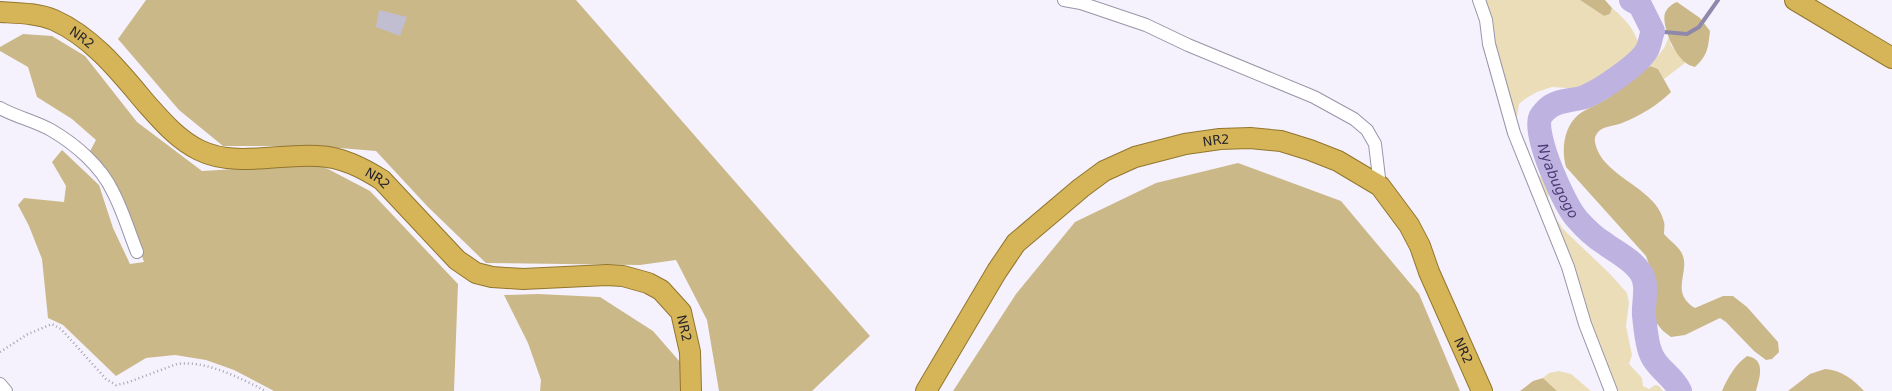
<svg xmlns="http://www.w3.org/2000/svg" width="1892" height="391" viewBox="0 0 1892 391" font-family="'DejaVu Sans',sans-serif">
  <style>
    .green { fill: #ecddb9 }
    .forest { fill: #cbb889 }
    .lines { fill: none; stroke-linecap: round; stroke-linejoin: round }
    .stream { stroke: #9088aa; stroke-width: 4 }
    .river { stroke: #bdb2e0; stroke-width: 24 }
    .building { fill: #c2bed1 }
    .minor-casing { stroke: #9995a7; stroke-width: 14 }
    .trunk-casing { stroke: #92762e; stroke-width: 22 }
    .path { stroke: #a5a2ad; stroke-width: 2.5; stroke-dasharray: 1 3; stroke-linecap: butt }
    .minor { stroke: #fff; stroke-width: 12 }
    .trunk { stroke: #d6b458; stroke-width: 20 }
    .labels { text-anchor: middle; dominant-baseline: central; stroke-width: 3; stroke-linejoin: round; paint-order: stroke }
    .street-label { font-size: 13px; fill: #27252c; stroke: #fff }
    .water-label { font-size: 14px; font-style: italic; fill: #4e3c76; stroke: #fff }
  </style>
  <rect width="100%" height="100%" fill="#f5f2fe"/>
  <g class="green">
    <path d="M1483,0H1580L1604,16L1610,14L1612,8C1625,19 1635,29 1639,46L1633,57L1592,85L1582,89L1552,87L1537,92L1525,99L1519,104L1516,122Z"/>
    <polygon points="1669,37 1671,45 1685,63 1664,79 1658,69 1650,66 1664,48"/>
    <polygon points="1530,169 1549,183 1550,187 1548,198 1557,220 1563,229 1610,274 1627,293 1629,303 1626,326 1632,355 1629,364 1642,378 1643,386 1649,389 1655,385 1659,386 1663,391 1613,391"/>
    <polygon points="1559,371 1571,374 1591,391 1557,391 1543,378 1549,373"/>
  </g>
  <g class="forest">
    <polygon points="146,0 576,0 870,336 812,391 719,391 707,320 676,260 640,265 486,263 428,207 376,151 315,146 223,146 179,110 118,39"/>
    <polygon points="1580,0 1605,0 1612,8 1610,14 1604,16"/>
    <path d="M1677,2L1700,18L1710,31C1708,48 1708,55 1695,67C1692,66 1688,65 1686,63C1675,56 1661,25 1665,13C1667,8 1672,4 1677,2Z"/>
    <polygon points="23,34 52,36 85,56 137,122 202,171 252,168 290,155 328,169 370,191 458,284 454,391 274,391 234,370 206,360 175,355 146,358 116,376 63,325 48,318 42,259 29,226 18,205 24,198 64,202 66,186 52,162 62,150 99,185 113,228 130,264 144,262 130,222 89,153 96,140 72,119 37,97 28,67 0,51 0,47"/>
    <path d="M1650,66L1658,69L1671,92C1658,105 1640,116 1622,123C1615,126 1605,126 1599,131C1596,134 1594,138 1595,142C1601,177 1657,187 1664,222C1665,226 1664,230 1664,234C1670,241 1680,247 1683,256C1689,273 1670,293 1695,308L1723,296H1733L1747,307L1778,342L1779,352L1772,359L1766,360L1754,351L1726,322L1720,318L1685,335L1671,337L1663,331L1649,314C1651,293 1654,276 1646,256L1566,167C1561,150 1564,127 1578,115C1587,108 1599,104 1608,98C1623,88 1636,77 1650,66Z"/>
    <polygon points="1238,163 1341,201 1419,294 1460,391 953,391 1016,294 1075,222 1156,183"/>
    <polygon points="538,294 600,297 653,331 680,362 683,391 540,391 541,380 528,343 504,295"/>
    <path d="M1747,356C1766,359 1760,377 1756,391H1722C1728,377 1735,365 1747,356Z"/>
    <path d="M1825,369C1841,370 1853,379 1864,391H1788L1810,374Z"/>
    <polygon points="1543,378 1557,391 1520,391 1533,381"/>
  </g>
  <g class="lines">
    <polyline class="stream" points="1653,31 1687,34 1699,27 1718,0"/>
    <path class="river" id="s1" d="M1631,0L1640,5L1653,31C1651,36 1650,43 1648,48C1642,63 1596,94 1581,98C1569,101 1557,100 1547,109C1545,111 1541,115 1540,118C1534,137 1564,204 1577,219C1584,227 1594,237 1604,243C1616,252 1633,260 1641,273C1649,286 1643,301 1644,315C1645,325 1646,337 1649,348C1654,368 1672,374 1680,391"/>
  </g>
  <polygon class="building" points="379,10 407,17 400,36 376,27"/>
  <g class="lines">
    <g class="minor-casing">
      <g id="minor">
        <polyline points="1064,0 1081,3 1146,25 1188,45 1314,97 1354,119 1367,130 1375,144 1380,186"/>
        <polyline points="1479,0 1486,20 1489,44 1514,133 1568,267 1585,324 1611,391"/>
        <path d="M0,108C16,117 35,121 51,130C75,144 101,166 113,192C123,211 129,232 137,252"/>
        <polyline points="0,384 6,391"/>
      </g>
    </g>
    <g class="trunk-casing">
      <g id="trunk">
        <polyline points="1795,0 1892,58"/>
        <path id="s2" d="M0,12C17,13 38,13 54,20C92,37 119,71 145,102C161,120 177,139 199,150C235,168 280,153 318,156C342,157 363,168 382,180L457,260L476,273L492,277L523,279L607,275L623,276L648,283L661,290L681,312L690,352L691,391"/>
        <path id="s3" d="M926,391L997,271L1016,243L1081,188L1104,171L1135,157L1185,144L1220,139L1250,138L1281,141L1310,150L1338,161L1380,186L1409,225L1420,246L1429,272L1482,391"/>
      </g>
    </g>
    <path class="path" d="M0,352L28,334L52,324L61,329L106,379L116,385L126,383L177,364C207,360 239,378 266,391"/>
    <use href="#minor" class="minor"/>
    <use href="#trunk" class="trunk"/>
  </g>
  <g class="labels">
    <g class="street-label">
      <text stroke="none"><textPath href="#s2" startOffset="88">NR2</textPath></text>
      <text stroke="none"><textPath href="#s3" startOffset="404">NR2</textPath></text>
      <text stroke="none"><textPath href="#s2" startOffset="436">NR2</textPath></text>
      <text stroke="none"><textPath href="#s2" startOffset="808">NR2</textPath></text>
      <text stroke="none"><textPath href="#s3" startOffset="764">NR2</textPath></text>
    </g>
    <g class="water-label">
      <text stroke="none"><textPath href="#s1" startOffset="256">Nyabugogo</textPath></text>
    </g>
  </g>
</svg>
